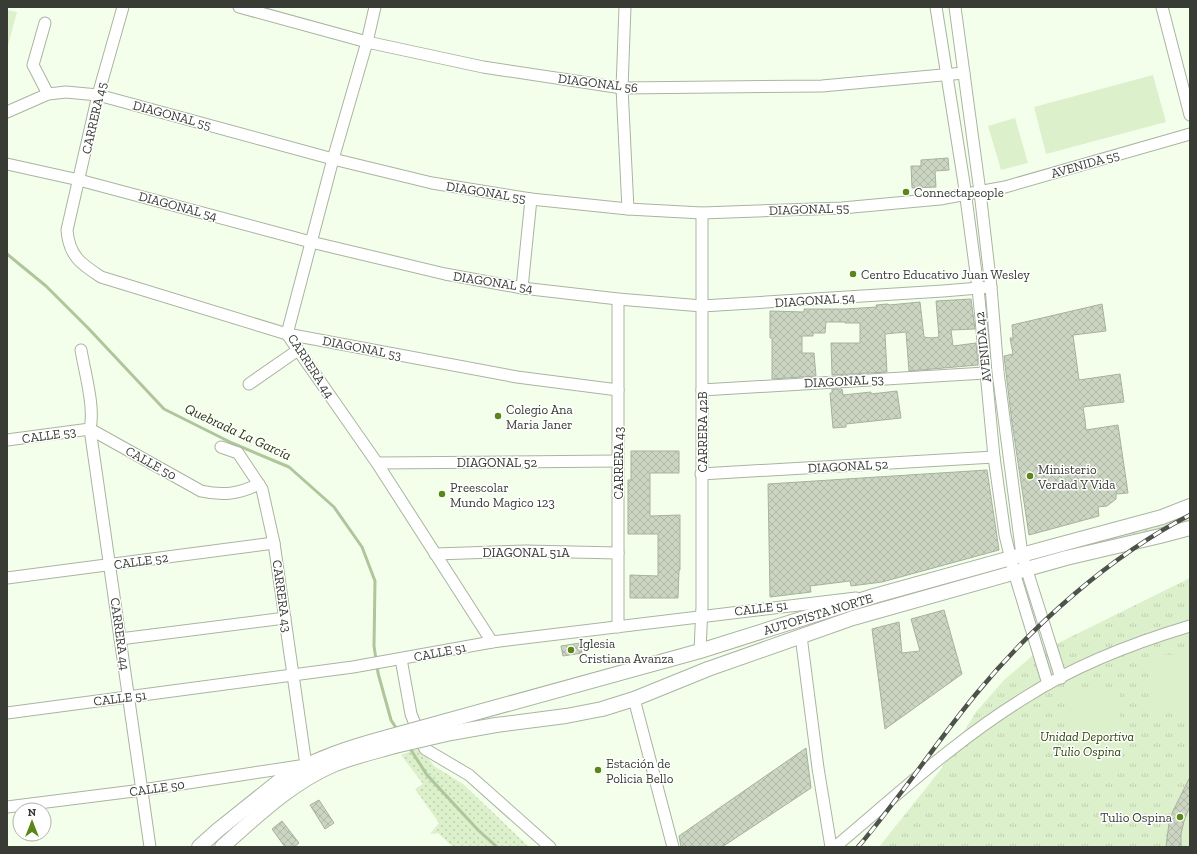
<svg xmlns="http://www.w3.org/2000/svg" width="1197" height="854" viewBox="0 0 1197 854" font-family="'Zilla Slab',serif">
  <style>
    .grass { fill: url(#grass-dots) }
    .park { fill: url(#park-tufts) }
    .pitch { fill: #dcf0cb }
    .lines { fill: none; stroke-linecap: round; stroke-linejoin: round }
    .stream { stroke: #afc59c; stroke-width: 3 }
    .building { fill: url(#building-cross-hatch); stroke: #a7b19f }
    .minor-casing { stroke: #aab4a2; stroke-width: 13 }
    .major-casing { stroke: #aab4a2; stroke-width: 16 }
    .minor { stroke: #fff; stroke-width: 11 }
    .major { stroke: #fff; stroke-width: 14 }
    .rail-casing { stroke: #4d524a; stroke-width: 4.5 }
    .rail { stroke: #fff; stroke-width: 3; stroke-dasharray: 9; stroke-linecap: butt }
    .major-bridge-casing { stroke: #aab4a2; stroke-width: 16; stroke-linecap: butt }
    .major-bridge { stroke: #fff; stroke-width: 14 }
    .poi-dot { fill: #598819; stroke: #fff; stroke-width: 1.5 }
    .labels { text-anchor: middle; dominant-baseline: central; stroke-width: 3; stroke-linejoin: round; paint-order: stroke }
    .street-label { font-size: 13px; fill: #383c35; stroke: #fff }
    .poi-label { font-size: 13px; fill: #383c35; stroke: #fff; text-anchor: start }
    .park-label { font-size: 13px; font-style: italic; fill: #2d4609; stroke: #fff }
    .water-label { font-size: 14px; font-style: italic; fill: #1f3205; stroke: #fff }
  </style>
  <defs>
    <pattern id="grass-dots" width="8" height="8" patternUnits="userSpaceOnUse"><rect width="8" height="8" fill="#dcf0cb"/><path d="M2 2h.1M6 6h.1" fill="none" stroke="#becfaf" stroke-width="1.8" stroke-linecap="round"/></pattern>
    <pattern id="park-tufts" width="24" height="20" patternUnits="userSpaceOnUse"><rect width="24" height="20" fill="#dcf0cb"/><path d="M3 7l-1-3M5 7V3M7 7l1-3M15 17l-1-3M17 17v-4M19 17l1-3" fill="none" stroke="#becfaf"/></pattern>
    <pattern id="building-cross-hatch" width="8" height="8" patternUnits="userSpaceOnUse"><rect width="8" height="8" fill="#cbd5c2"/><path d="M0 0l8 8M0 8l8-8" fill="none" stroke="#afb8a7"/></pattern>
  </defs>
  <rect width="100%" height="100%" fill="#f4ffeb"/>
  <g class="grass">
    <polygon points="1190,509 1190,522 1043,558 1042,553"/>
    <polygon points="420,748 434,766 463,784 529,847 453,847 438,833 430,834 439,823 415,789 423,784 401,755"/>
  </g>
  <polygon class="park" points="1190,578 1190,847 879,847 942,768 976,712 1004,680 1032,656"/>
  <g class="pitch">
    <polygon points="7,10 17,12 7,49"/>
    <polygon points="1153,75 1166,122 1046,154 1034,107"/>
    <polygon points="1015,118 1028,163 1001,170 988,126"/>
    <polygon points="1149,655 1190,655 1190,707 1149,708"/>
    <polygon points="1068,690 1120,691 1119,769 1067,768"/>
    <path d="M1190,780V847H1150L1166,846C1168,821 1176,800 1190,780Z"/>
  </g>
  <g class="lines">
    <g class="stream">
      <polyline points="7,254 46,286 89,329 164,409 232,443 289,467 334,507 362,547 375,581 374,646 378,673 391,720 398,731"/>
      <polyline points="409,747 427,775 478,830 497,847"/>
    </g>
  </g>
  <g class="building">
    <polygon points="948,158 949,170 935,171 936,187 912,188 911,166 921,166 921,160"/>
    <polygon points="971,299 975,329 951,330 953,346 976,343 978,365 909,371 906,332 885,334 887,372 832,375 831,343 860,343 860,323 845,323 845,322 826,322 825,333 813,333 813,336 802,336 802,353 814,353 816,376 772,379 772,338 770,338 770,311 804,312 804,309 845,309 877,307 876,305 888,304 889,305 920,302 924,337 931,338 939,337 936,301"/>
    <polygon points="1102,304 1106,331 1073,335 1079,380 1120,374 1124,402 1083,407 1085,420 1086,430 1118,425 1128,493 1116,494 1116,499 1107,506 1098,507 1099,516 1029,535 1012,423 1004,356 1013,354 1010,338 1013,338 1012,325"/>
    <polygon points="832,389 842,389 843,395 871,392 871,394 897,391 901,418 846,424 846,427 833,428 830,393 832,393"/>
    <polygon points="631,451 679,451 679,473 650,473 650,516 680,515 680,570 679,570 678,598 630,598 630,575 658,576 658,534 628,534 628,480 631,480"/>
    <polygon points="987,470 999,550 882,582 851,586 850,581 810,586 811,592 770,597 768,484"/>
    <polygon points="944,610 962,674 885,729 872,629 899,622 902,653 920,651 911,619"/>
    <polygon points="580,643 582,653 563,656 561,646"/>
    <polygon points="806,748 811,788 722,847 681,847 679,836"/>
    <polygon points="1190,777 1190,806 1184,821 1181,834 1181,847 1166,847 1169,823 1173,811"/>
    <polygon points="319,800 334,823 325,829 310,805"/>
    <polygon points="282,821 299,843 294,847 285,847 272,829"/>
  </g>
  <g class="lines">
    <g class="minor-casing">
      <g id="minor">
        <path d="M123,7L98,95L67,230C69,256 81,264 101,277L287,334L517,377L618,390"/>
        <polyline points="239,7 367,42 483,67 622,88 822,86 964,73"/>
        <polyline points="375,7 367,42 333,159 287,334 377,463 492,642"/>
        <polyline points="625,7 622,88 628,209"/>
        <polyline points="936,7 964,183 978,288 994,457 1005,535 1014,572 1048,684"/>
        <polyline points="955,7 980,192 991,287 998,372 1022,555 1061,678"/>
        <polyline points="1162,7 1190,115"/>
        <polyline points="45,23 33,65 48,94"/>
        <polyline points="7,112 48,94 66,92 98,95 333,159 432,183 531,199 628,209 702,213 842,208 940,199 1005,187 1190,134"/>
        <polyline points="7,164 79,180 311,242 445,274 522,288 618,299 702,306 943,291 991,287"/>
        <polyline points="522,288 531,199"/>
        <polyline points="618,299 618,627"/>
        <path d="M81,350C85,373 95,408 90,429L150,847"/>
        <polyline points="249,384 298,350"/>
        <polyline points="702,390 985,373"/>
        <path d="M90,429L201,491C223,496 239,494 259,484"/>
        <polyline points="7,440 90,429"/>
        <polyline points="377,463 618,461"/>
        <polyline points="701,474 994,457"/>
        <polyline points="435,554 526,551 618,553"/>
        <polyline points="7,578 274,543"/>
        <polyline points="801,636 818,768 831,847"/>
        <polyline points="120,639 285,618"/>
        <polyline points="700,651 702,606 702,213"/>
        <polyline points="401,659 411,714 425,749 469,775 550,847"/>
        <polyline points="634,699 673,847"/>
        <polyline points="7,713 353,667 492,642 856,598"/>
        <polyline points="7,807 142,790 306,765 274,543 262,489 238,453 221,447"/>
        <path d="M835,847C897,795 957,739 1026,697C1076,665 1133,643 1190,626"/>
      </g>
    </g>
    <g class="major-casing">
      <g id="major">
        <polyline points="446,721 700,651 874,596 1047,548 1162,517 1190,506"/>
        <polyline points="451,733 496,725 566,716 602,709 634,699 708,669 853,618 1066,558 1160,536 1190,528"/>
        <path d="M199,847L218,830L283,778C316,758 351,747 388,737"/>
        <path d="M222,847C256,817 291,783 333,765C352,757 374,752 395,746"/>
      </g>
    </g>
    <use href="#minor" class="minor"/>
    <use href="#major" class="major"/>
    <g class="rail-casing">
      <path id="rail" d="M858,847C900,798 935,744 976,694C1033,625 1110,556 1190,515"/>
    </g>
    <use href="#rail" class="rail"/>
    <g class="major-bridge-casing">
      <g id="major-bridge">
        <polyline points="388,737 446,721"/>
        <polyline points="395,746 451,733"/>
      </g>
    </g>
    <use href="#major-bridge" class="major-bridge"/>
  </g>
  <g class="poi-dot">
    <circle cx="906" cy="192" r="4"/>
    <circle cx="853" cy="274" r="4"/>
    <circle cx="498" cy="416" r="4"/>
    <circle cx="1030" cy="476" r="4"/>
    <circle cx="442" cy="494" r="4"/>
    <circle cx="571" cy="650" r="4"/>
    <circle cx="598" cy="770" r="4"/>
    <circle cx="1180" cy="817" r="4"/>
  </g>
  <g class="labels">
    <g class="street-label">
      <text transform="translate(598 83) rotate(7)">DIAGONAL 56</text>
      <text transform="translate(172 115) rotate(15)">DIAGONAL 55</text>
      <text transform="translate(94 118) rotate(-77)">CARRERA 45</text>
      <text transform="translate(1085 164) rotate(-16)">AVENIDA 55</text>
      <text transform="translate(486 192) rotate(9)">DIAGONAL 55</text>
      <text transform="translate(178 206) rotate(15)">DIAGONAL 54</text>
      <text transform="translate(809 209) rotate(-2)">DIAGONAL 55</text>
      <text transform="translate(493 282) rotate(9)">DIAGONAL 54</text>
      <text transform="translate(815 300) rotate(-4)">DIAGONAL 54</text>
      <text transform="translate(983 347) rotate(-96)">AVENIDA 42</text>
      <text transform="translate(362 348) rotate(11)">DIAGONAL 53</text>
      <text transform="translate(311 366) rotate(57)">CARRERA 44</text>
      <text transform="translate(844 381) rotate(-3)">DIAGONAL 53</text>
      <text transform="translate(702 432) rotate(-90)">CARRERA 42B</text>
      <text transform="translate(49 435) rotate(-8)">CALLE 53</text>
      <text x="497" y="462">DIAGONAL 52</text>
      <text transform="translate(151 463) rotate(29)">CALLE 50</text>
      <text transform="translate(618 463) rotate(-90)">CARRERA 43</text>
      <text transform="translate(848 466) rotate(-3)">DIAGONAL 52</text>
      <text x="526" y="552">DIAGONAL 51A</text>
      <text transform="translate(141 561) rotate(-8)">CALLE 52</text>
      <text transform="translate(282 596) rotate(82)">CARRERA 43</text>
      <text transform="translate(761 608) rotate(-7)">CALLE 51</text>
      <text transform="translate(818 614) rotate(-17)">AUTOPISTA NORTE</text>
      <text transform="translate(120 634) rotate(82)">CARRERA 44</text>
      <text transform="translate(440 652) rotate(-11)">CALLE 51</text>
      <text transform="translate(120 698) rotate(-7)">CALLE 51</text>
      <text transform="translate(157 788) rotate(-8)">CALLE 50</text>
    </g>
    <g class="poi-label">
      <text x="914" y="192">Connectapeople</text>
      <text x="861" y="274">Centro Educativo Juan Wesley</text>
      <text x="506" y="409">Colegio Ana<tspan x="506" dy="15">Maria Janer</tspan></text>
      <text x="1038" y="469">Ministerio<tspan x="1038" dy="15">Verdad Y Vida</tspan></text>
      <text x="450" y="487">Preescolar<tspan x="450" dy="15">Mundo Magico 123</tspan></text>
      <text x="579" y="643">Iglesia<tspan x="579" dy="15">Cristiana Avanza</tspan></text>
      <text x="606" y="763">Estación de<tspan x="606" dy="15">Policia Bello</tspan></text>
      <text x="1172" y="817" text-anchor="end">Tulio Ospina</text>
    </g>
    <g class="park-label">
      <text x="1087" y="736">Unidad Deportiva<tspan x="1087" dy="15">Tulio Ospina</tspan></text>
    </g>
    <g class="water-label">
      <text transform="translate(238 432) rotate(25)">Quebrada La García</text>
    </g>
  </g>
  <rect width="1197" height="854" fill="none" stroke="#383c35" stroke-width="16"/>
  <g transform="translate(32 822)"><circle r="19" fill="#ffffff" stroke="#afb1ae"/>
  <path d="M0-3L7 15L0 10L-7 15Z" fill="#598819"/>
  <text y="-6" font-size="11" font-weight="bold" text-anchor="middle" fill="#383c35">N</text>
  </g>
</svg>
